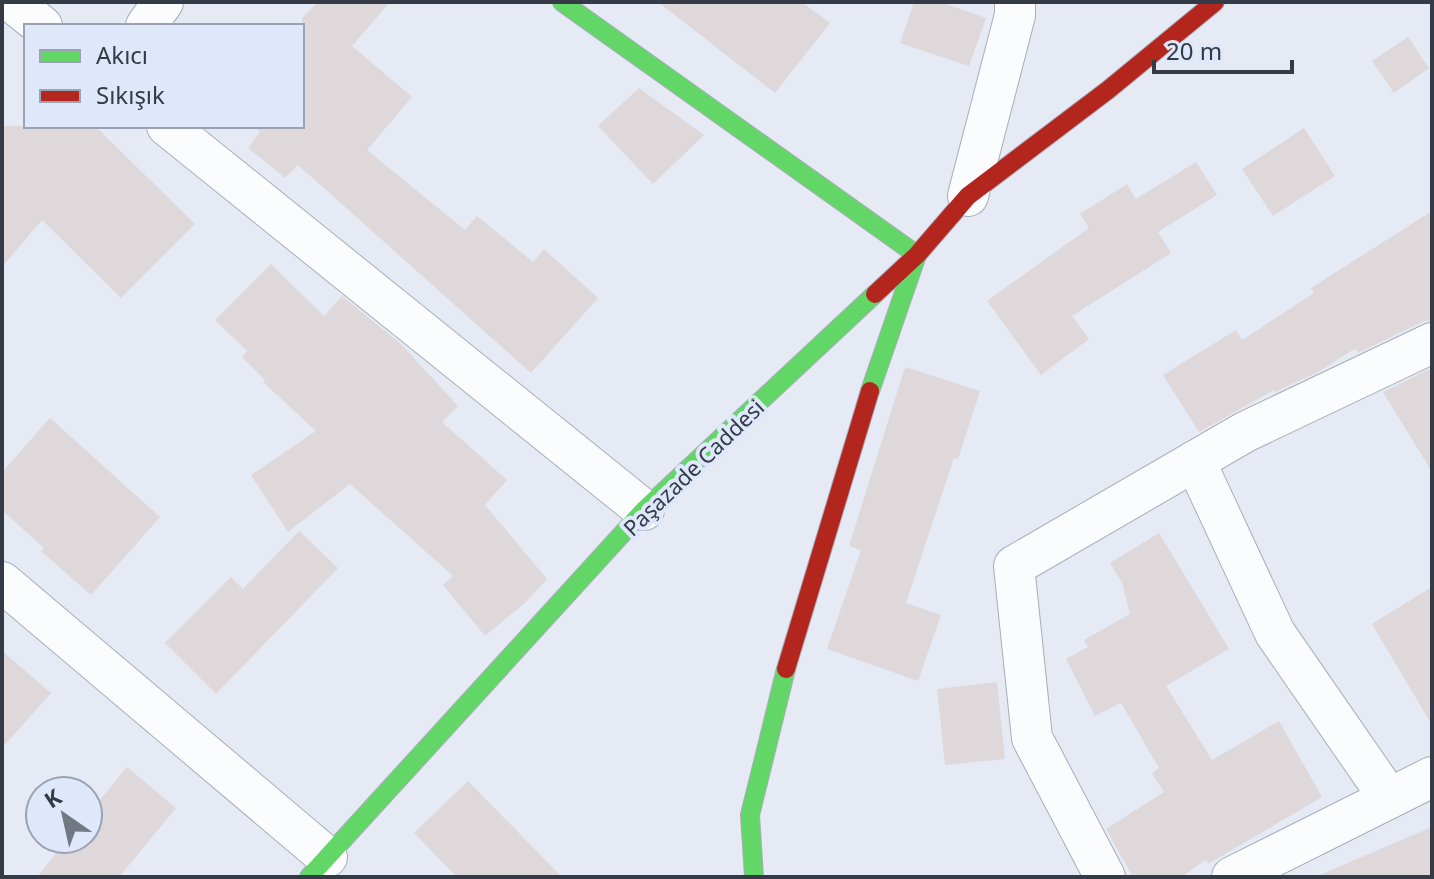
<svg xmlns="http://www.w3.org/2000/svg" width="1434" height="879" viewBox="0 0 1434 879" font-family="'Noto Sans',sans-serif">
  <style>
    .building { fill: #ded8db }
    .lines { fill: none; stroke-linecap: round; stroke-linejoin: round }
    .street-casing { stroke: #a8aeb8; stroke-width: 42 }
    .fast-casing { stroke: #a8aeb8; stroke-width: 20 }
    .jam-casing { stroke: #a8aeb8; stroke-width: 20 }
    .street { stroke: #fbfcfe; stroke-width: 40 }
    .fast { stroke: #63d668; stroke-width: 18 }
    .jam { stroke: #b3261e; stroke-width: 18 }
    .labels { text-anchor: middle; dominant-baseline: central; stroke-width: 8; stroke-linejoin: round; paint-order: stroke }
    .street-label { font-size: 22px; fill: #343a46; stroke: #dfe8fb }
  </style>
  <rect width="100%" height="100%" fill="#e5eaf5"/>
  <g class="building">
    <polygon points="318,2 390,2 352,46 412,97 367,150 465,230 477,216 533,262 544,249 598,298 531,373 298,165 285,178 248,148 260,132 254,126 302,126 302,18"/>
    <polygon points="658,2 802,2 830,23 775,93"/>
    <polygon points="914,2 940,2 986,18 969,66 900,43"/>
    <polygon points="1408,37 1429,68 1394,93 1372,61"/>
    <polygon points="639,88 704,135 653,184 598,126"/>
    <polygon points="2,126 95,126 195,224 121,298 42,220 2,267"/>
    <polygon points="1304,128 1335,176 1273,216 1242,169"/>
    <polygon points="1196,162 1217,195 1158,232 1171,253 1072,316 1089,339 1041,375 987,301 1089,228 1080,214 1127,184 1136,199"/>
    <polygon points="1432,211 1432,320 1422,322 1358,353 1356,349 1351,351 1318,372 1275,392 1274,390 1199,432 1163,375 1236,330 1242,340 1314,293 1311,288"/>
    <polygon points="271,264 324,316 342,296 401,344 458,406 442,422 507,480 485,505 547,579 526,602 485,636 443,585 453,576 350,484 288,532 251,475 316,431 263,382 265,380 242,357 247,351 215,320"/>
    <polygon points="905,367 980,391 958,459 954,458 906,603 941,615 918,681 827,649 861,550 849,546"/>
    <polygon points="1432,368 1432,472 1383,392"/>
    <polygon points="50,418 160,517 91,595 41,551 44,548 2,510 2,472"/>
    <polygon points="299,531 338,568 216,694 165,643 231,577 243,589"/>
    <polygon points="1159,533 1229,649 1166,686 1212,760 1279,721 1322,797 1208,864 1206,860 1181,877 1133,877 1106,829 1164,792 1152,773 1159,768 1121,703 1095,716 1066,659 1088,647 1084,640 1130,614 1122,583 1110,563"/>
    <polygon points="1432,587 1432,725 1372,624"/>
    <polygon points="2,651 51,693 2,748"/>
    <polygon points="997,682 1005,759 945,765 937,689"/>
    <polygon points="127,767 176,808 119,877 37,877 68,839 88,839 88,815"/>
    <polygon points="468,781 562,877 457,877 414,833"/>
    <polygon points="1432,827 1432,877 1315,877"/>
  </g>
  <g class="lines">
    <g class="street-casing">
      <g id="street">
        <polyline points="12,2 42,26"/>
        <polyline points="146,26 163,2"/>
        <polyline points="167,126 644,510"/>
        <polyline points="968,196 1015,15 1015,2"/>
        <polyline points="1195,461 1275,633 1389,798"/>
        <polyline points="2,582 327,857"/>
        <polyline points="1105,877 1032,738 1014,566 1245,432 1432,343"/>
        <polyline points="1232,877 1432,777"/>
      </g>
    </g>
    <g class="fast-casing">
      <g id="fast">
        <polyline points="562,2 917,255 870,391"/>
        <polyline points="309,877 644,510 875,294"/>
        <polyline points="754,877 750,815 786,669"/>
      </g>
    </g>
    <g class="jam-casing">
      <g id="jam">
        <polyline points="875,294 917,255 968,196 1108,90 1215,2"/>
        <polyline points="786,669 870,391"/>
      </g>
    </g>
    <use href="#street" class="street"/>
    <use href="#fast" class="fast"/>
    <use href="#jam" class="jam"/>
  </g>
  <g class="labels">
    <g class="street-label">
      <text transform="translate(693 467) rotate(-44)">Paşazade Caddesi</text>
    </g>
  </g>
  <rect width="1434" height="879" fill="none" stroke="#343a46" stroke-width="8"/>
  <rect x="24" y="24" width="280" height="104" fill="#dfe8fb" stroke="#9ba2b3" stroke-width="2"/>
  <rect x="40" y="50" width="40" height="12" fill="#63d668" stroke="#9ba2b3" stroke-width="2"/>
  <text x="96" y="64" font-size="24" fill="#343a46">Akıcı</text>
  <rect x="40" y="90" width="40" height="12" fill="#b3261e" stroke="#9ba2b3" stroke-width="2"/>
  <text x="96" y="104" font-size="24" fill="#343a46">Sıkışık</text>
  <g transform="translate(64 815) rotate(326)"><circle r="38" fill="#dfe8fb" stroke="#9ba2b3" stroke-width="2"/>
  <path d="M0-6L14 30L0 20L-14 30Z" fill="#727883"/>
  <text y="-12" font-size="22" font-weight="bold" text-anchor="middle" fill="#343a46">K</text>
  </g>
  <path d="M1154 60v12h138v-12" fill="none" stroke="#343a46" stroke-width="4"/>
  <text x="1166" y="60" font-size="24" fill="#343a46" stroke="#dfe8fb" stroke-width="6" paint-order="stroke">20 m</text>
</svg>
